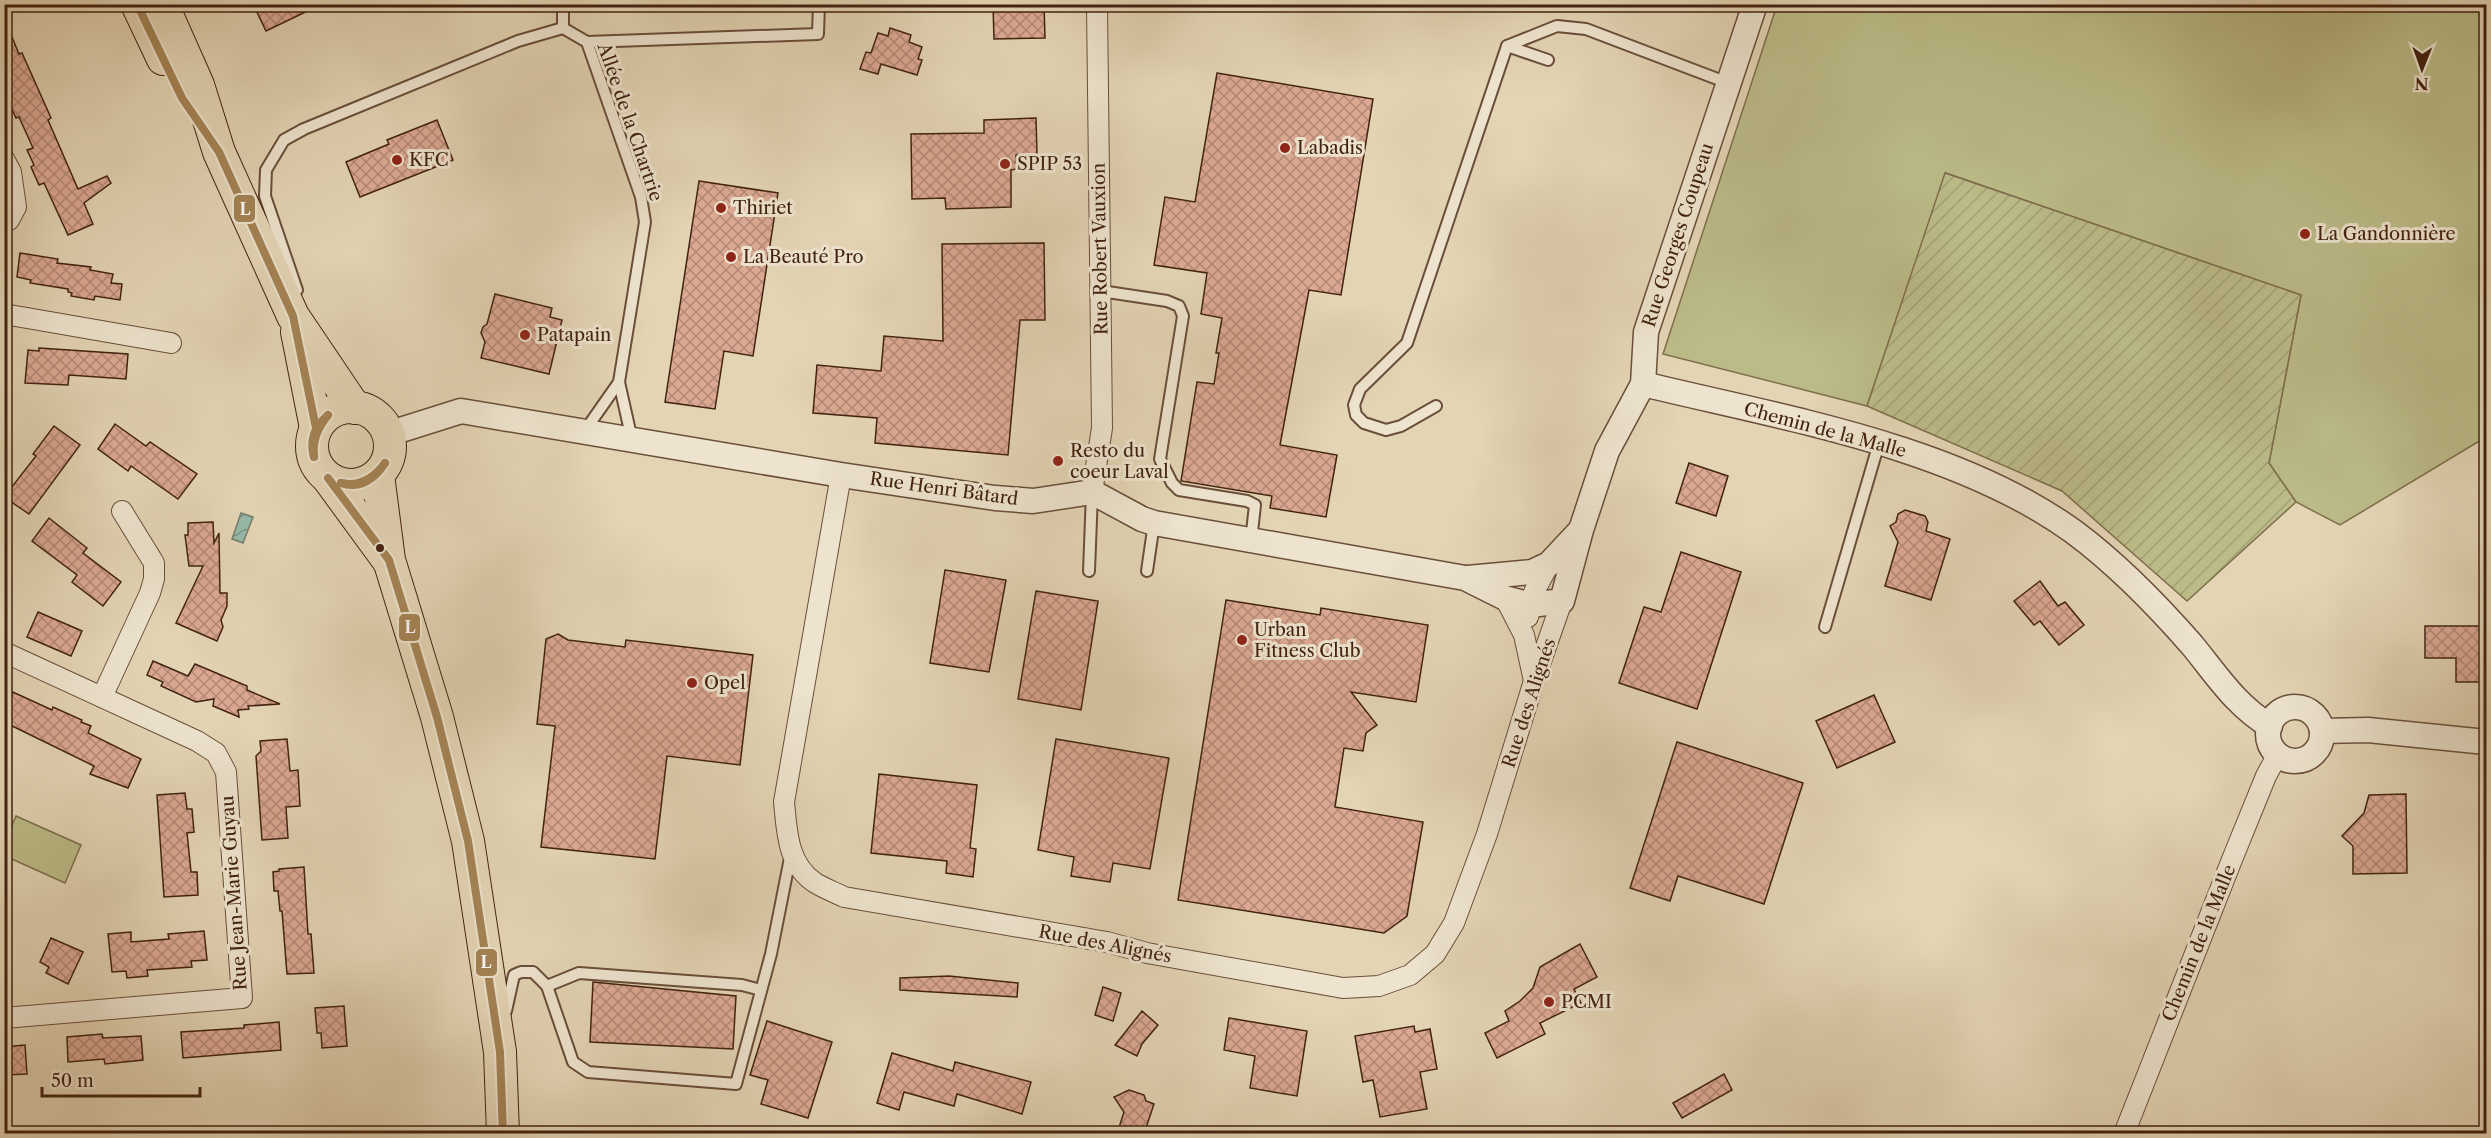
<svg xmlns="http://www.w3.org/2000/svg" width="2491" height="1138" viewBox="0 0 2491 1138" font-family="'Libre Caslon Text',serif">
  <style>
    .green { fill: #bb8; stroke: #7e6e4c; stroke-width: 1.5 }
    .garden { fill: url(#garden-furrows); stroke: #7e6e4c; stroke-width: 1.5 }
    .water { fill: url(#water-waves); stroke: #747d6b; stroke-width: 1.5 }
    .building { fill: url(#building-cross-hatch); stroke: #422210; stroke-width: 1.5 }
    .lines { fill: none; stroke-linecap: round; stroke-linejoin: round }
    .service-casing { stroke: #6a4e39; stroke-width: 14 }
    .minor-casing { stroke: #6a4e39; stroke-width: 22 }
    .tertiary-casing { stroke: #6a4e39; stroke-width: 27 }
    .primary-casing { stroke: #422210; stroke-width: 34 }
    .service { stroke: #ede3ce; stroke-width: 10 }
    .minor { stroke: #ede3ce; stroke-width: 20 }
    .tertiary { stroke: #ede3ce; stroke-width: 24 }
    .primary { stroke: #e3d4b4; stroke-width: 32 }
    .bus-1-casing { stroke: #ede3ce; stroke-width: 12 }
    .bus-1 { stroke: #a48355; stroke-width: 8 }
    .poi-dot { fill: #8f2418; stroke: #ede3ce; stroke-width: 2 }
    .bus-dot { fill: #422210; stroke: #ede3ce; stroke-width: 2 }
    .labels { text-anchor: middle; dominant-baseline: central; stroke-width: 6; stroke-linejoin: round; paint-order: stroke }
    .street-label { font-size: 18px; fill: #422210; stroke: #ede3ce }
    .poi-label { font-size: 18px; fill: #422210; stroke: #ede3ce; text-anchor: start }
    .line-badge { stroke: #ede3ce; stroke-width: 2 }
    .badge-label { font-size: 16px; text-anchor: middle; font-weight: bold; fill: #fff }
  </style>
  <defs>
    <pattern id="garden-furrows" width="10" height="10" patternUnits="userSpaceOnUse" patternTransform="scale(1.5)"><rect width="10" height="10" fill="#bb8"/><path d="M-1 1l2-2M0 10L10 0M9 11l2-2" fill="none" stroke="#a2a074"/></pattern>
    <pattern id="water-waves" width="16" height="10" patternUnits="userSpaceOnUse" patternTransform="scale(1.5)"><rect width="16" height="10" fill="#96b9a8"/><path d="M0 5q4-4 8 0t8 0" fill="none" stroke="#7c9687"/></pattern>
    <pattern id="building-cross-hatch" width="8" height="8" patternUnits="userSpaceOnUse" patternTransform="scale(1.5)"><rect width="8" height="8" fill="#dba892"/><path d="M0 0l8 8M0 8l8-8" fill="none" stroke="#b38876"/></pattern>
  </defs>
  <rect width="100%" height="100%" fill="#e3d4b4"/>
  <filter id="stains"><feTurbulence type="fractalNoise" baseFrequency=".00333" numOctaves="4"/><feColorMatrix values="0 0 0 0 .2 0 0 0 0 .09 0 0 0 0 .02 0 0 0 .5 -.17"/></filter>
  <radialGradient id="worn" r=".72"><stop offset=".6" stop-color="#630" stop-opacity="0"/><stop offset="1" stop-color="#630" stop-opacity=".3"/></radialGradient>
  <g class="green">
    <polygon points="1777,5 2486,5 2486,437 2340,525 2296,502 2269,463 2301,295 1946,173 1867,406 1663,354"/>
    <polygon points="16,816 81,845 65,883 5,856 5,842"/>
  </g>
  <polygon class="garden" points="1945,173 2301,295 2269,463 2296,502 2187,601 2062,491 1867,406"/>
  <polygon class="water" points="241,513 253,517 243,543 232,539"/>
  <g class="building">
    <polygon points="253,4 322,4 266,31"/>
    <polygon points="993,5 1044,5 1045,38 994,39"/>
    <polygon points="5,20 19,54 22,53 51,118 48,120 78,189 107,176 111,183 84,203 93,224 68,235 44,183 39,185 31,167 34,165 27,150 33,148 19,117 16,118 4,92"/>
    <polygon points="890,28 911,35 909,42 922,47 918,59 922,60 917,75 881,64 878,74 860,69 866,52 871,53 878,33 888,36"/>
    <polygon points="1217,73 1373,99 1341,295 1309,290 1280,445 1337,455 1326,517 1270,508 1272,496 1181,481 1197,382 1214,384 1219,353 1216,353 1222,318 1201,314 1207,273 1154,265 1165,197 1195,202"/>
    <polygon points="1036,118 1037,154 1016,155 1016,169 1011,170 1011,207 946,209 945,198 912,199 911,134 984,133 984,120"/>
    <polygon points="437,120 453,160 360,197 346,162 389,144 387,140"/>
    <polygon points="699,181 778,193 753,356 724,351 715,409 665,402"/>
    <polygon points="1044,243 1045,320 1020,320 1008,455 875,443 877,418 813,413 817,365 881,371 884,336 943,341 942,244"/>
    <polygon points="20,253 58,259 57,263 91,267 90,270 113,274 111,283 122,284 120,300 95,296 94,300 71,296 72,293 68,292 68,289 30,283 31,280 17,277"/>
    <polygon points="495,294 552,308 550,317 562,320 549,374 481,358 485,342 481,333 483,327 487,324"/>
    <polygon points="39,348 128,354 126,379 69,375 68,385 25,383 28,350 39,351"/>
    <polygon points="115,424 146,446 150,442 197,474 178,499 131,466 128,471 98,449"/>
    <polygon points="54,426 80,445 29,514 4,497 36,456 33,454"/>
    <polygon points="1689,463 1728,476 1716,516 1676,503"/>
    <polygon points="1905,510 1925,516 1928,522 1926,531 1950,539 1931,600 1885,586 1898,542 1890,526 1896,522 1898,514"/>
    <polygon points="49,518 87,548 83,553 121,582 103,606 72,582 77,575 32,541"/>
    <polygon points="213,522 214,543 219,533 220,593 227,593 227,606 221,620 223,627 217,641 176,623 203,566 189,566 185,535 188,535 188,523"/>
    <polygon points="1681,552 1741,572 1697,709 1619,683 1644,607 1661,612"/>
    <polygon points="945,570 1006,580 989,672 930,663"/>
    <polygon points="2040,581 2058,606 2065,602 2084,625 2059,645 2040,621 2034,625 2014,601"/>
    <polygon points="1036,591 1098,601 1081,710 1018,699"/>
    <polygon points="1226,600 1320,615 1321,608 1428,625 1416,702 1351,692 1377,725 1366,733 1363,751 1344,748 1335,807 1423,822 1407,916 1384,933 1178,900"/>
    <polygon points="38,612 82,631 71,656 27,637"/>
    <polygon points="2425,626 2487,626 2487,682 2456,682 2456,658 2425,658"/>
    <polygon points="558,634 568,640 625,647 626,640 753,655 740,765 667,756 655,859 541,847 555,726 537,724 546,639"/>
    <polygon points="153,661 188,676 195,664 247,686 247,690 280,704 248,706 249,709 238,710 239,717 213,706 214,699 196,702 161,686 163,682 147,675"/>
    <polygon points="4,688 52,710 53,707 82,720 81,722 91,726 88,733 141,759 128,788 90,774 94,766 4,722"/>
    <polygon points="1874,695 1895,742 1837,768 1816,721"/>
    <polygon points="287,739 290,771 298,770 300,806 286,807 288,838 262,840 256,756 261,751 260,741"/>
    <polygon points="1056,739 1169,758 1150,869 1113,863 1110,882 1071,876 1074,857 1038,850"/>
    <polygon points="1677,742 1803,783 1764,904 1678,876 1670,901 1630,888"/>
    <polygon points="879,774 977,785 970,848 976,849 973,877 946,873 947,861 871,853"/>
    <polygon points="185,793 187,809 192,809 194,832 187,833 191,872 197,872 198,895 164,897 157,795"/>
    <polygon points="2406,794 2407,873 2353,874 2353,846 2342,836 2364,813 2369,795"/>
    <polygon points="304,867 308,934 311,934 314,973 287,974 282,911 280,911 278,891 274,891 273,872 279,871 279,869"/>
    <polygon points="204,931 207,960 191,961 192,967 147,970 148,976 127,978 126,971 112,972 108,934 131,932 131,942 169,939 168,934"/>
    <polygon points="51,938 83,952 68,984 46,973 49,967 40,962"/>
    <polygon points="1580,944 1597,977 1574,989 1581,1003 1540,1023 1545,1034 1497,1058 1485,1033 1509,1021 1505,1011 1520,1001 1533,988 1540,967"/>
    <polygon points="949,976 1018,983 1017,997 900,990 900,978"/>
    <polygon points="593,982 736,996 733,1049 590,1042"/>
    <polygon points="1103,987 1121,993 1113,1021 1095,1015"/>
    <polygon points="344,1006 347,1046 322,1048 321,1033 317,1033 315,1008"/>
    <polygon points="1142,1011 1158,1025 1142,1044 1137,1056 1115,1045"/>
    <polygon points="1229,1018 1307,1031 1297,1096 1250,1088 1255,1056 1224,1050"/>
    <polygon points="767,1021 832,1042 808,1118 761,1104 768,1080 750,1075"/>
    <polygon points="279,1022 281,1050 183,1058 181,1032 244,1028 244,1025"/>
    <polygon points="1414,1026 1415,1032 1430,1029 1437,1069 1420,1072 1427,1109 1380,1117 1373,1080 1363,1082 1355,1036"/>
    <polygon points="102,1034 103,1038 141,1036 143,1060 105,1064 104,1059 68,1062 67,1037"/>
    <polygon points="25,1045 27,1074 4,1075 4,1047"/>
    <polygon points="892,1053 953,1071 955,1062 1031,1082 1022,1114 957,1094 954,1106 904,1092 899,1110 877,1103"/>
    <polygon points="1724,1074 1732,1090 1682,1118 1673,1103"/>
    <polygon points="1129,1090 1144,1095 1146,1101 1154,1104 1144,1134 1117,1134 1124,1112 1114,1097"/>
  </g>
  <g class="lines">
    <g class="service-casing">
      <g id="service">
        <polyline points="563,4 563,28"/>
        <polyline points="587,42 818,34 819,4"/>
        <polyline points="1507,46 1548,60"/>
        <polyline points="297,290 265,196 266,170 284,140 304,129 518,41 563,28 587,42 641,197 645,222 619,382 584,432"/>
        <polyline points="1101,291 1167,301 1179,306 1183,316 1160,459 1172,483 1179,490 1247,501 1255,505 1251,541"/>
        <polyline points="619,382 632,440"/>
        <polyline points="1436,406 1401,426 1386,430 1364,423 1356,415 1354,405 1360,389 1407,343 1507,46 1557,26 1586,29 1728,83"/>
        <polyline points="1089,571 1092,493"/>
        <polyline points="1147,571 1154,523"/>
        <polyline points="1825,627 1879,443"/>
        <polyline points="547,986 579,973 742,985 761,990"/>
        <polyline points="506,1011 514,975 521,972 533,972 547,986 573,1062 588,1072 736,1084 771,954 791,853"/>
      </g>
    </g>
    <g class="minor-casing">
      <g id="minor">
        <polyline points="4,159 11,172 16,207 9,220 4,221"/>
        <polyline points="4,314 171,343"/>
        <path d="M841,475L784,802C787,831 787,863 814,882C823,888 834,892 844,897L1107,942L1147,953L1343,988L1379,986L1410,975L1435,954L1454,923L1487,834L1534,681L1562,601"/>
        <polyline points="1092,492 1102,428 1097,4"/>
        <polyline points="1505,598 1524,635 1534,681"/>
        <polyline points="1528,617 1534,592 1549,564"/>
        <polyline points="4,652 197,741 216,753 226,772 242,998 4,1018"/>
        <polyline points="102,697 150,593 154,579 154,563 122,511"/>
        <polyline points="2124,1134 2231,862 2266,776 2278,754"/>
      </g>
    </g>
    <g class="tertiary-casing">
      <g id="tertiary">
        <path d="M1643,384C1783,418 1955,446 2074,532C2117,564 2157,605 2192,645C2216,674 2236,706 2270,726"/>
        <polyline points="388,434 461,411 841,475 995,498 1033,501 1092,492 1142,519 1154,523 1465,578 1505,598 1531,605 1562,601 1581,530 1607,451 1643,384 1646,332 1755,4"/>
        <polyline points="1468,578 1532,572 1549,564 1579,532"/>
        <circle cx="2295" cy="734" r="27"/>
        <polyline points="2322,731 2368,730 2486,742"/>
      </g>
    </g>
    <g class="primary-casing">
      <g id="primary">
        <polyline points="137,4 163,59"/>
        <polyline points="162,4 198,85 219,152 293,316 355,408"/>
        <polyline points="297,332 316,428"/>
        <circle cx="351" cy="446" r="39"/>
        <polyline points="378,475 389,560 437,717 468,841 500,1052 503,1134"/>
        <polyline points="328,478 388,560"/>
      </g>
    </g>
    <use href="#service" class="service"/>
    <use href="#minor" class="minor"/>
    <use href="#tertiary" class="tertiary"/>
    <use href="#primary" class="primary"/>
    <g class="bus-1-casing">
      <g id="bus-1">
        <polyline points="137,4 182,98 219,152 293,316 316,428"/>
        <path d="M314,457C309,440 315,426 328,415"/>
        <path d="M314,457C312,440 318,428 328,415"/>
        <polyline points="328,478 389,560 437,717 468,841 500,1052 503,1134"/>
        <path d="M341,483C360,487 374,478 385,463"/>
        <path d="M341,483C360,490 376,478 385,463"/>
      </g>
    </g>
    <use href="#bus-1" class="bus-1"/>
  </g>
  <g class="poi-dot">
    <circle cx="1285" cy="148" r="6"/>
    <circle cx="397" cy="160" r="6"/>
    <circle cx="1005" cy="164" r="6"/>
    <circle cx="721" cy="208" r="6"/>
    <circle cx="2305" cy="234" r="6"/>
    <circle cx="731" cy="257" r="6"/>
    <circle cx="525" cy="335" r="6"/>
    <circle cx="1058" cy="461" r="6"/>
    <circle cx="1242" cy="640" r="6"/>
    <circle cx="692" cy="683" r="6"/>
    <circle cx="1549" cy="1002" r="6"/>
  </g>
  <circle class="bus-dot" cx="380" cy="548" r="5"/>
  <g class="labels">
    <g class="street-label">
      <text transform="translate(630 122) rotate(71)">Allée de la Chartrie</text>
      <text transform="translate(1678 235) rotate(-72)">Rue Georges Coupeau</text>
      <text transform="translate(1100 249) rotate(-91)">Rue Robert Vauxion</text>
      <text transform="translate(1825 430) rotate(15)">Chemin de la Malle</text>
      <text transform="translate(944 489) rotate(8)">Rue Henri Bâtard</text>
      <text transform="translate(1529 703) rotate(-72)">Rue des Alignés</text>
      <text transform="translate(234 893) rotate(-94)">Rue Jean-Marie Guyau</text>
      <text transform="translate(2199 943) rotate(-68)">Chemin de la Malle</text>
      <text transform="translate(1105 944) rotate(11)">Rue des Alignés</text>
    </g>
    <g class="poi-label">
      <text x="1297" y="148">Labadis</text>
      <text x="409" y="160">KFC</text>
      <text x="1017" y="164">SPIP 53</text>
      <text x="733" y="208">Thiriet</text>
      <text x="2317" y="234">La Gandonnière</text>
      <text x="743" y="257">La Beauté Pro</text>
      <text x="537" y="335">Patapain</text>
      <text x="1070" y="451">Resto du<tspan x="1070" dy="21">coeur Laval</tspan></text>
      <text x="1254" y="630">Urban<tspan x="1254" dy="21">Fitness Club</tspan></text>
      <text x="704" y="683">Opel</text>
      <text x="1561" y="1002">PCMI</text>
    </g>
  </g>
  <g class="line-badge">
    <rect x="233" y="194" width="23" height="29" rx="6" fill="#a48355"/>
    <rect x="398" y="613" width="23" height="29" rx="6" fill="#a48355"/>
    <rect x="475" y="948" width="23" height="29" rx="6" fill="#a48355"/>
  </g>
  <g class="badge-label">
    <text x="245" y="215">L</text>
    <text x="410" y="633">L</text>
    <text x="486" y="968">L</text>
  </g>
  <rect width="2491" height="1138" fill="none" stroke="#e3d4b4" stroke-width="24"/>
  <rect x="6" y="6" width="2479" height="1126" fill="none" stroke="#422210" stroke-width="3"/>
  <rect x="12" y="12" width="2467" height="1114" fill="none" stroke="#422210" stroke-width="1.5"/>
  <g transform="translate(2422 69) rotate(181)" stroke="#ede3ce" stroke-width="4.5" paint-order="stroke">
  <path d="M0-4.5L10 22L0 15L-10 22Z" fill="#422210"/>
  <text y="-9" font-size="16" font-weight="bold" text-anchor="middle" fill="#422210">N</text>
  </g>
  <path d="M42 1087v9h158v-9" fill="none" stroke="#422210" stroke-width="3"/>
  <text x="51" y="1087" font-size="18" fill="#422210" stroke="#ede3ce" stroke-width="4.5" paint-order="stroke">50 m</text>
  <rect width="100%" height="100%" filter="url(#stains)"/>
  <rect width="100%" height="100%" fill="url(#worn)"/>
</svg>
